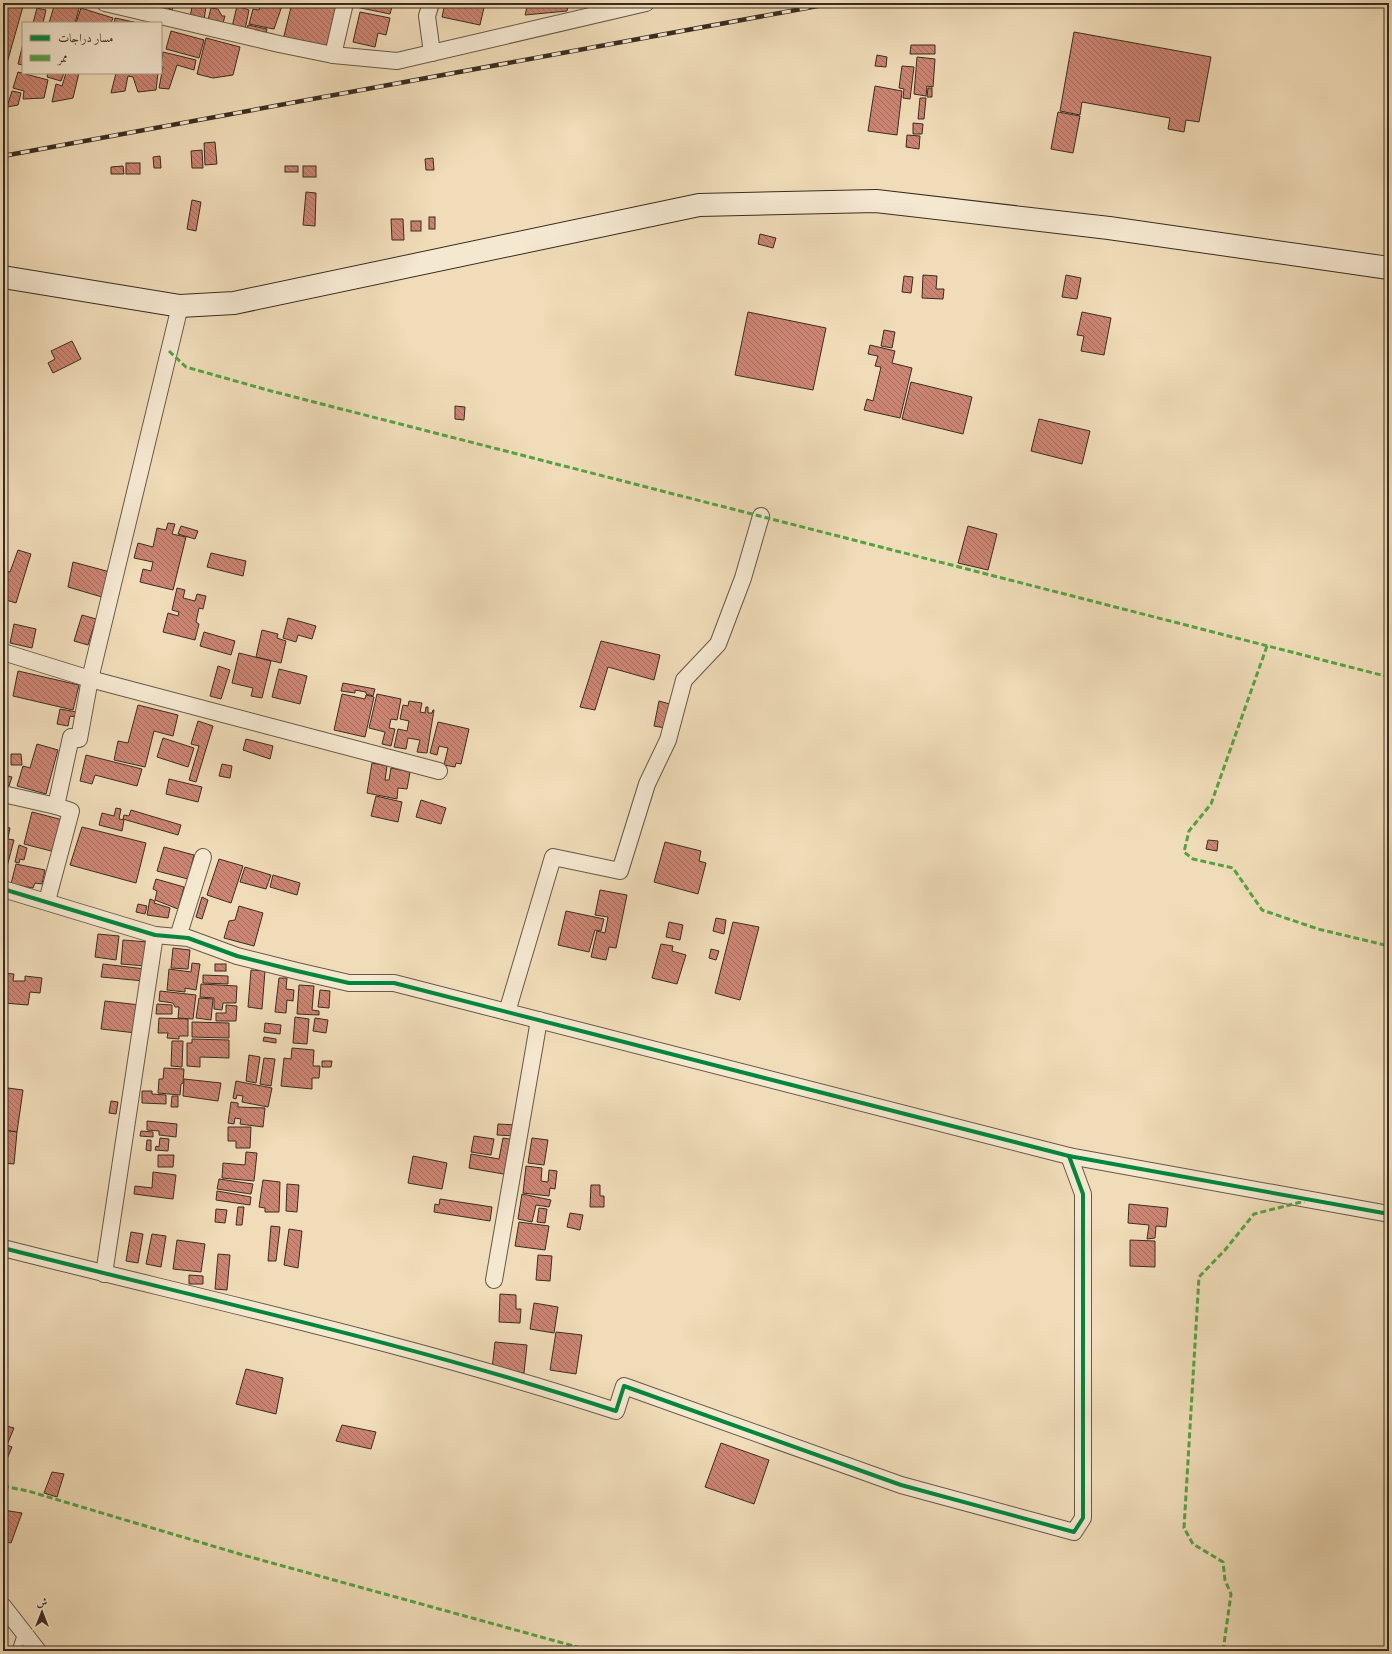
<svg xmlns="http://www.w3.org/2000/svg" width="1392" height="1654" viewBox="0 0 1392 1654" font-family="'IM FELL Great Primer',Amiri,serif">
  <style>
    .building { fill: url(#building-back-hatch); stroke: #392c21 }
    .lines { fill: none; stroke-linecap: round; stroke-linejoin: round }
    .lane-casing { stroke: #675847; stroke-width: 10 }
    .street-casing { stroke: #675847; stroke-width: 18 }
    .secondary-casing { stroke: #392c21; stroke-width: 24 }
    .lane { stroke: #f5e8d1; stroke-width: 8 }
    .street { stroke: #f5e8d1; stroke-width: 16 }
    .secondary { stroke: #f5e8d1; stroke-width: 22 }
    .rail-casing { stroke: #392c21; stroke-width: 4.5 }
    .rail { stroke: #f5e8d1; stroke-width: 3; stroke-dasharray: 9; stroke-linecap: butt }
    .quiet { stroke: #53a441; stroke-width: 3; stroke-dasharray: 6 3; stroke-linecap: butt }
    .cycleway-casing { stroke: #f5e8d1; stroke-width: 6 }
    .cycleway { stroke: #00873e; stroke-width: 4 }
  </style>
  <defs>
    <pattern id="building-back-hatch" width="6" height="6" patternUnits="userSpaceOnUse"><rect width="6" height="6" fill="#cc8573"/><path d="M-1 5l2 2M0 0l6 6M5-1l2 2" fill="none" stroke="#a76d5e"/></pattern>
  </defs>
  <rect width="100%" height="100%" fill="#f0dcb8"/>
  <filter id="stains"><feTurbulence type="fractalNoise" baseFrequency=".005" numOctaves="4"/><feColorMatrix values="0 0 0 0 .2 0 0 0 0 .09 0 0 0 0 .02 0 0 0 .5 -.17"/></filter>
  <radialGradient id="worn" r=".72"><stop offset=".6" stop-color="#630" stop-opacity="0"/><stop offset="1" stop-color="#630" stop-opacity=".3"/></radialGradient>
  <g class="building">
    <polygon points="3,3 24,3 3,77"/>
    <polygon points="55,3 73,3 80,5 75,23 49,23"/>
    <polygon points="167,3 175,3 172,10 166,7"/>
    <polygon points="261,3 283,3 274,29 249,24 253,9 259,10"/>
    <polygon points="292,3 338,4 326,51 283,40"/>
    <polygon points="357,3 393,3 390,14 356,7"/>
    <polygon points="445,3 485,3 480,25 442,17"/>
    <polygon points="528,3 569,3 567,11 525,15"/>
    <polygon points="202,5 206,6 204,20 190,18 192,6 202,8"/>
    <polygon points="237,6 249,10 245,30 232,27"/>
    <polygon points="37,8 46,10 43,23 33,23"/>
    <polygon points="81,8 113,18 111,23 76,23"/>
    <polygon points="211,8 218,9 222,16 225,16 223,23 207,24"/>
    <polygon points="360,12 390,18 386,35 378,33 375,47 353,42"/>
    <polygon points="115,18 134,22 114,23"/>
    <polygon points="248,25 267,29 265,38 246,34"/>
    <polygon points="171,31 204,40 199,58 166,49"/>
    <polygon points="1074,32 1211,57 1199,122 1186,120 1184,132 1168,129 1170,118 1082,102 1080,115 1060,111"/>
    <polygon points="206,38 240,47 233,75 213,78 197,74"/>
    <polygon points="23,44 23,65 18,64"/>
    <polygon points="911,45 935,45 935,54 910,54"/>
    <polygon points="163,52 196,60 194,70 177,65 169,89 159,88 163,67 161,65"/>
    <polygon points="877,55 887,57 886,67 875,66"/>
    <polygon points="917,57 935,59 933,87 927,86 926,96 914,94"/>
    <polygon points="902,66 914,67 910,99 903,98 904,89 899,88"/>
    <polygon points="18,72 48,80 44,98 23,99 24,91 13,88"/>
    <polygon points="48,73 64,73 61,81 47,77"/>
    <polygon points="66,73 79,73 73,98 52,102 56,84 62,86"/>
    <polygon points="116,73 158,73 156,90 138,92 133,77 128,76 125,91 111,93"/>
    <polygon points="875,86 902,91 897,135 868,131"/>
    <polygon points="3,87 7,89 4,96 5,103 3,103"/>
    <polygon points="928,88 932,88 932,97 927,97"/>
    <polygon points="12,91 21,93 18,105 7,107"/>
    <polygon points="920,98 926,98 924,119 918,119"/>
    <polygon points="1058,112 1080,116 1073,153 1051,149"/>
    <polygon points="913,123 923,124 922,134 913,134"/>
    <polygon points="907,135 920,136 919,149 906,147"/>
    <polygon points="215,142 217,164 205,165 204,143"/>
    <polygon points="202,150 203,168 192,168 191,151"/>
    <polygon points="160,156 161,168 154,168 153,157"/>
    <polygon points="433,158 434,170 426,170 425,159"/>
    <rect x="126" y="163" width="14" height="11"/>
    <polygon points="123,166 124,174 111,174 111,167"/>
    <rect x="285" y="166" width="13" height="6"/>
    <rect x="303" y="166" width="13" height="11"/>
    <polygon points="306,192 316,193 315,226 303,225"/>
    <polygon points="192,200 201,202 196,231 187,229"/>
    <polygon points="3,212 6,212 4,244 3,244"/>
    <rect x="429" y="217" width="6" height="12"/>
    <polygon points="391,219 403,219 404,240 392,240"/>
    <rect x="411" y="221" width="10" height="10"/>
    <polygon points="760,234 776,238 773,248 758,244"/>
    <polygon points="923,275 937,276 936,289 944,289 943,299 922,298"/>
    <polygon points="1066,275 1081,278 1077,299 1062,297"/>
    <polygon points="904,276 913,277 911,293 902,292"/>
    <polygon points="748,312 826,328 813,390 735,375"/>
    <polygon points="1082,312 1111,318 1104,355 1081,351 1084,336 1077,335"/>
    <polygon points="884,330 895,332 892,348 881,346"/>
    <polygon points="72,341 81,359 53,373 48,363 55,359 51,351"/>
    <polygon points="870,345 895,351 892,363 912,368 900,418 864,410 867,399 873,401 881,367 875,366 878,356 868,354"/>
    <polygon points="911,382 972,397 963,434 902,419"/>
    <polygon points="455,406 465,407 464,420 455,419"/>
    <polygon points="1039,419 1090,431 1082,464 1031,451"/>
    <polygon points="168,523 175,524 172,534 186,537 173,590 140,582 143,569 151,571 153,562 134,558 138,543 153,547 157,528 166,530"/>
    <polygon points="181,526 198,531 195,539 178,534"/>
    <polygon points="968,526 997,534 988,570 958,563"/>
    <polygon points="18,550 31,554 16,603 3,599 8,580 3,578 3,575 5,571 10,572"/>
    <polygon points="211,553 246,561 243,576 207,567"/>
    <polygon points="73,562 110,572 102,597 68,587"/>
    <polygon points="177,588 185,590 183,598 195,601 197,594 206,596 203,609 199,608 196,622 199,624 195,640 163,632 168,613 178,616 179,612 172,610"/>
    <polygon points="82,615 96,619 88,645 74,641"/>
    <polygon points="288,618 316,626 312,639 298,635 296,642 283,638"/>
    <polygon points="14,624 36,629 32,648 10,643"/>
    <polygon points="262,630 278,634 277,638 286,641 281,663 256,657"/>
    <polygon points="204,632 235,641 231,655 200,646"/>
    <polygon points="601,641 660,655 654,680 608,667 595,710 580,707"/>
    <polygon points="239,653 271,661 262,698 251,696 253,688 232,683"/>
    <polygon points="218,666 230,670 221,699 210,696"/>
    <polygon points="279,669 307,676 300,704 272,697"/>
    <polygon points="18,671 79,685 73,710 13,696"/>
    <polygon points="343,683 375,689 373,696 366,694 366,692 355,690 355,693 341,691"/>
    <polygon points="342,694 365,699 366,695 374,697 365,737 334,730"/>
    <polygon points="377,694 401,699 397,720 391,719 389,728 395,729 391,746 382,744 385,732 369,728"/>
    <polygon points="409,701 422,703 420,712 425,713 426,707 428,707 428,713 432,713 433,710 434,710 427,753 417,752 420,740 408,738 406,749 394,747 398,729 407,731 409,721 400,719 403,705 408,706"/>
    <polygon points="659,701 677,706 671,729 654,726"/>
    <polygon points="138,705 178,715 173,736 154,731 145,767 114,760 118,741 128,743"/>
    <polygon points="60,709 77,712 76,717 70,716 68,726 57,724"/>
    <polygon points="198,721 213,726 196,782 189,780 199,746 191,744"/>
    <polygon points="438,722 469,729 461,764 456,763 455,767 444,765 448,748 439,746 437,755 430,753"/>
    <polygon points="163,738 194,748 188,767 157,757"/>
    <polygon points="246,739 273,746 270,759 243,750"/>
    <polygon points="37,744 58,750 46,794 17,786 23,766 30,768"/>
    <polygon points="11,754 21,754 22,765 11,765"/>
    <polygon points="86,755 142,769 137,786 95,775 92,784 80,781"/>
    <polygon points="372,763 387,766 385,780 389,780 391,768 410,772 407,789 398,788 397,799 367,793"/>
    <polygon points="222,764 232,766 230,778 219,776"/>
    <polygon points="3,775 12,777 9,786 3,785"/>
    <polygon points="169,779 202,787 198,802 166,794"/>
    <polygon points="376,796 402,802 398,822 371,816"/>
    <polygon points="421,800 446,808 441,824 416,817"/>
    <polygon points="116,808 121,809 119,819 124,820 122,831 99,825 102,813 114,816"/>
    <polygon points="131,810 181,825 178,835 123,819 124,815 129,816"/>
    <polygon points="32,812 63,820 55,852 24,844"/>
    <polygon points="3,826 10,828 8,838 3,836"/>
    <polygon points="82,827 146,843 136,883 70,865"/>
    <polygon points="3,838 14,840 4,878 3,878"/>
    <polygon points="1208,840 1218,841 1217,851 1206,849"/>
    <polygon points="665,842 701,851 699,861 706,863 698,894 654,882"/>
    <polygon points="19,845 27,848 24,860 20,859 19,863 15,862"/>
    <polygon points="164,847 194,855 188,879 157,871"/>
    <polygon points="219,859 243,866 231,903 207,895"/>
    <polygon points="16,864 45,870 42,884 35,883 33,888 11,884"/>
    <polygon points="245,867 271,875 266,889 240,882"/>
    <polygon points="273,875 300,883 297,895 270,887"/>
    <polygon points="156,879 184,887 178,909 155,900 157,891 153,889"/>
    <polygon points="600,890 627,895 616,948 609,947 606,960 591,957 597,931 605,933 608,917 595,915"/>
    <polygon points="202,897 208,900 202,919 196,917"/>
    <polygon points="150,899 155,901 154,903 170,908 168,918 147,915"/>
    <polygon points="138,904 147,906 145,914 136,912"/>
    <polygon points="239,906 263,913 254,946 224,938 229,921 235,920"/>
    <polygon points="566,911 604,919 601,931 595,930 589,952 558,945"/>
    <polygon points="716,918 726,920 724,934 713,931"/>
    <polygon points="669,922 683,925 680,940 666,937"/>
    <polygon points="733,922 759,927 740,1000 715,993"/>
    <polygon points="98,934 119,936 116,960 95,957"/>
    <polygon points="123,940 148,942 146,966 121,964"/>
    <polygon points="661,944 673,946 672,951 686,955 677,984 652,978"/>
    <polygon points="173,948 190,950 188,969 171,968"/>
    <polygon points="711,949 719,951 716,960 709,958"/>
    <polygon points="192,963 200,964 196,990 185,988 185,992 167,990 169,969 191,972"/>
    <polygon points="103,964 145,969 144,981 101,977"/>
    <rect x="215" y="964" width="11" height="7"/>
    <polygon points="251,970 265,971 262,1009 248,1007"/>
    <polygon points="3,973 14,974 13,981 25,981 25,976 42,978 40,993 30,992 28,1005 4,1003 5,990 3,990"/>
    <polygon points="203,975 228,976 228,984 203,983"/>
    <polygon points="279,978 287,978 286,989 294,990 293,1001 287,1000 286,1013 275,1012"/>
    <polygon points="201,984 237,986 236,1003 223,1003 222,1010 214,1009 214,998 200,997"/>
    <polygon points="299,985 314,986 312,1010 319,1011 319,1015 297,1014"/>
    <polygon points="320,990 330,991 329,1008 318,1007"/>
    <polygon points="160,991 196,995 193,1019 178,1018 179,1007 175,1007 173,1003 159,1001"/>
    <polygon points="199,998 213,999 211,1020 196,1018"/>
    <polygon points="105,1001 140,1005 136,1033 101,1029"/>
    <polygon points="157,1004 172,1005 172,1014 156,1014"/>
    <polygon points="226,1005 237,1006 236,1021 216,1021 216,1013 226,1013"/>
    <polygon points="295,1017 309,1019 307,1044 293,1043"/>
    <polygon points="159,1018 188,1019 188,1036 179,1036 179,1039 167,1038 168,1033 158,1033"/>
    <polygon points="315,1018 328,1020 326,1033 313,1031"/>
    <polygon points="192,1022 229,1023 229,1038 192,1037"/>
    <polygon points="265,1023 281,1025 280,1034 264,1032"/>
    <polygon points="264,1037 276,1039 276,1043 263,1041"/>
    <polygon points="192,1039 229,1040 229,1058 200,1057 200,1067 187,1066 187,1043 192,1043"/>
    <polygon points="172,1041 183,1041 182,1067 171,1066"/>
    <polygon points="292,1048 314,1050 313,1066 320,1066 319,1078 312,1078 312,1089 281,1086 284,1058 291,1059"/>
    <polygon points="249,1055 260,1057 256,1083 246,1081"/>
    <polygon points="264,1058 275,1059 271,1086 260,1084"/>
    <polygon points="322,1061 332,1061 331,1067 322,1067"/>
    <polygon points="164,1068 184,1069 183,1083 181,1084 180,1095 158,1093 159,1079 163,1079"/>
    <polygon points="184,1079 221,1083 218,1101 183,1096"/>
    <polygon points="236,1081 272,1088 268,1107 242,1102 243,1096 237,1095 236,1099 233,1098"/>
    <polygon points="8,1088 23,1090 17,1132 3,1130 3,1116"/>
    <polygon points="142,1091 152,1091 152,1094 166,1095 166,1104 142,1103"/>
    <polygon points="172,1096 178,1096 178,1107 171,1107"/>
    <polygon points="111,1101 118,1102 116,1114 109,1113"/>
    <polygon points="231,1102 238,1103 238,1107 265,1108 263,1127 240,1124 241,1119 235,1118 234,1124 228,1123"/>
    <polygon points="147,1121 177,1124 176,1137 159,1135 159,1131 147,1130"/>
    <polygon points="498,1124 517,1125 516,1136 497,1135"/>
    <polygon points="228,1127 251,1127 250,1148 236,1148 236,1141 228,1141"/>
    <polygon points="3,1130 17,1132 14,1164 3,1163"/>
    <polygon points="141,1131 153,1132 153,1137 140,1136"/>
    <polygon points="474,1136 494,1139 491,1155 471,1152"/>
    <polygon points="160,1138 169,1139 168,1151 155,1150 156,1146 159,1147"/>
    <polygon points="503,1138 515,1140 509,1175 469,1168 471,1154 499,1159"/>
    <polygon points="532,1138 548,1140 544,1165 528,1163"/>
    <polygon points="147,1140 151,1140 151,1151 146,1150"/>
    <polygon points="246,1152 257,1153 254,1181 222,1178 223,1163 245,1165"/>
    <polygon points="158,1155 174,1155 173,1167 158,1167"/>
    <polygon points="413,1156 447,1163 442,1189 408,1183"/>
    <polygon points="526,1166 542,1168 541,1181 548,1182 549,1170 557,1171 555,1189 550,1188 549,1196 523,1193"/>
    <polygon points="153,1172 176,1175 173,1199 134,1194 135,1186 152,1188"/>
    <polygon points="219,1179 253,1184 251,1194 217,1189"/>
    <polygon points="263,1180 280,1182 279,1212 265,1212 265,1208 259,1207"/>
    <polygon points="287,1184 299,1185 297,1212 286,1211"/>
    <polygon points="591,1185 600,1185 600,1196 604,1196 604,1207 590,1207"/>
    <polygon points="217,1191 251,1197 250,1205 216,1200"/>
    <polygon points="522,1194 551,1200 549,1207 536,1205 532,1222 518,1219"/>
    <polygon points="440,1199 492,1207 490,1221 434,1212 435,1204 439,1205"/>
    <polygon points="1129,1204 1168,1208 1166,1227 1156,1226 1155,1238 1147,1239 1149,1225 1128,1223"/>
    <polygon points="238,1207 244,1207 242,1225 236,1225"/>
    <polygon points="539,1208 547,1209 545,1223 537,1222"/>
    <polygon points="216,1209 227,1210 225,1223 215,1222"/>
    <polygon points="570,1213 583,1215 580,1230 567,1227"/>
    <polygon points="519,1222 549,1226 545,1250 515,1246"/>
    <polygon points="271,1226 280,1227 276,1261 268,1261"/>
    <polygon points="289,1229 302,1231 298,1268 284,1265"/>
    <polygon points="131,1232 143,1234 138,1263 126,1261"/>
    <polygon points="152,1234 166,1236 161,1267 146,1264"/>
    <polygon points="177,1240 205,1244 201,1272 173,1269"/>
    <polygon points="1130,1240 1155,1241 1155,1267 1130,1266"/>
    <polygon points="218,1254 230,1255 227,1290 215,1289"/>
    <polygon points="538,1255 552,1256 550,1281 536,1280"/>
    <polygon points="189,1275 203,1276 203,1284 189,1284"/>
    <polygon points="500,1294 516,1295 516,1309 521,1309 520,1323 499,1322"/>
    <polygon points="534,1303 558,1307 554,1333 530,1329"/>
    <polygon points="556,1332 582,1335 576,1374 550,1370"/>
    <polygon points="495,1342 527,1345 524,1373 492,1369"/>
    <polygon points="246,1369 283,1378 276,1414 236,1404"/>
    <polygon points="3,1425 14,1428 7,1445 12,1447 4,1466"/>
    <polygon points="342,1425 376,1432 371,1449 336,1441"/>
    <polygon points="721,1443 769,1460 754,1504 705,1487"/>
    <polygon points="52,1472 64,1474 57,1497 44,1493"/>
    <polygon points="3,1510 22,1513 11,1543 3,1541"/>
  </g>
  <g class="lines">
    <g class="lane-casing">
      <polyline id="lane" points="15,1651 17,1649 23,1631"/>
    </g>
    <g class="street-casing">
      <g id="street">
        <polyline points="105,3 279,44 333,55 397,61 646,3"/>
        <polyline points="431,3 427,16 432,53"/>
        <polyline points="333,55 345,3"/>
        <polyline points="3,652 90,679 439,771"/>
        <polyline points="3,794 56,806"/>
        <polyline points="3,889 155,935 188,938 237,956 297,971 349,983 394,983 1069,1156 1389,1214"/>
        <polyline points="47,901 71,811 56,806 71,737 79,739 90,679 180,306"/>
        <polyline points="178,937 203,857"/>
        <polyline points="507,1012 553,857 620,871 647,784 668,740 684,680 718,644 743,578 761,516"/>
        <path d="M3,1248C208,1300 415,1345 616,1411L624,1386L901,1485L1074,1532L1083,1518V1194L1069,1156"/>
        <polyline points="104,1274 155,935"/>
        <polyline points="494,1280 539,1020"/>
        <polyline points="3,1606 38,1651"/>
      </g>
    </g>
    <g class="secondary-casing">
      <polyline id="secondary" points="3,277 180,306 234,303 699,205 876,201 1109,228 1389,268"/>
    </g>
    <use href="#lane" class="lane"/>
    <use href="#street" class="street"/>
    <use href="#secondary" class="secondary"/>
    <g class="rail-casing">
      <polyline id="rail" points="3,156 834,3"/>
    </g>
    <use href="#rail" class="rail"/>
    <g class="quiet">
      <polyline points="169,351 186,367 271,391 1389,677"/>
      <polyline points="1267,646 1211,804 1189,831 1184,852 1193,859 1233,868 1262,910 1318,929 1389,946"/>
      <polyline points="3,1486 28,1491 243,1555 592,1651"/>
      <polyline points="1223,1651 1231,1594 1225,1580 1223,1562 1193,1544 1184,1528 1199,1277 1225,1250 1254,1214 1305,1201"/>
    </g>
    <g class="cycleway-casing">
      <g id="cycleway">
        <polyline points="3,889 155,935 188,938 237,956 297,971 349,983 394,983 1069,1156 1389,1214"/>
        <path d="M3,1248C208,1300 415,1345 616,1411L624,1386L901,1485L1074,1532L1083,1518V1194L1069,1156"/>
      </g>
    </g>
    <use href="#cycleway" class="cycleway"/>
  </g>
  <rect width="1392" height="1654" fill="none" stroke="#f0dcb8" stroke-width="16"/>
  <rect x="4" y="4" width="1384" height="1646" fill="none" stroke="#392c21" stroke-width="2"/>
  <rect x="8" y="8" width="1376" height="1638" fill="none" stroke="#392c21"/>
  <rect x="22" y="22" width="140" height="52" fill="#f5e8d1" stroke="#aa9d8b"/>
  <rect x="30" y="35" width="20" height="6" fill="#00873e" stroke="#aa9d8b"/>
  <text x="58" y="42" font-size="12" fill="#392c21">مسار دراجات</text>
  <rect x="30" y="55" width="20" height="6" fill="#53a441" stroke="#aa9d8b"/>
  <text x="58" y="62" font-size="12" fill="#392c21">ممر</text>
  <g transform="translate(42 1612)" stroke="#f5e8d1" stroke-width="3" paint-order="stroke">
  <path d="M0-3L7 15L0 10L-7 15Z" fill="#392c21"/>
  <text y="-6" font-size="11" font-weight="bold" text-anchor="middle" fill="#392c21">ش</text>
  </g>
  <rect width="100%" height="100%" filter="url(#stains)"/>
  <rect width="100%" height="100%" fill="url(#worn)"/>
</svg>
